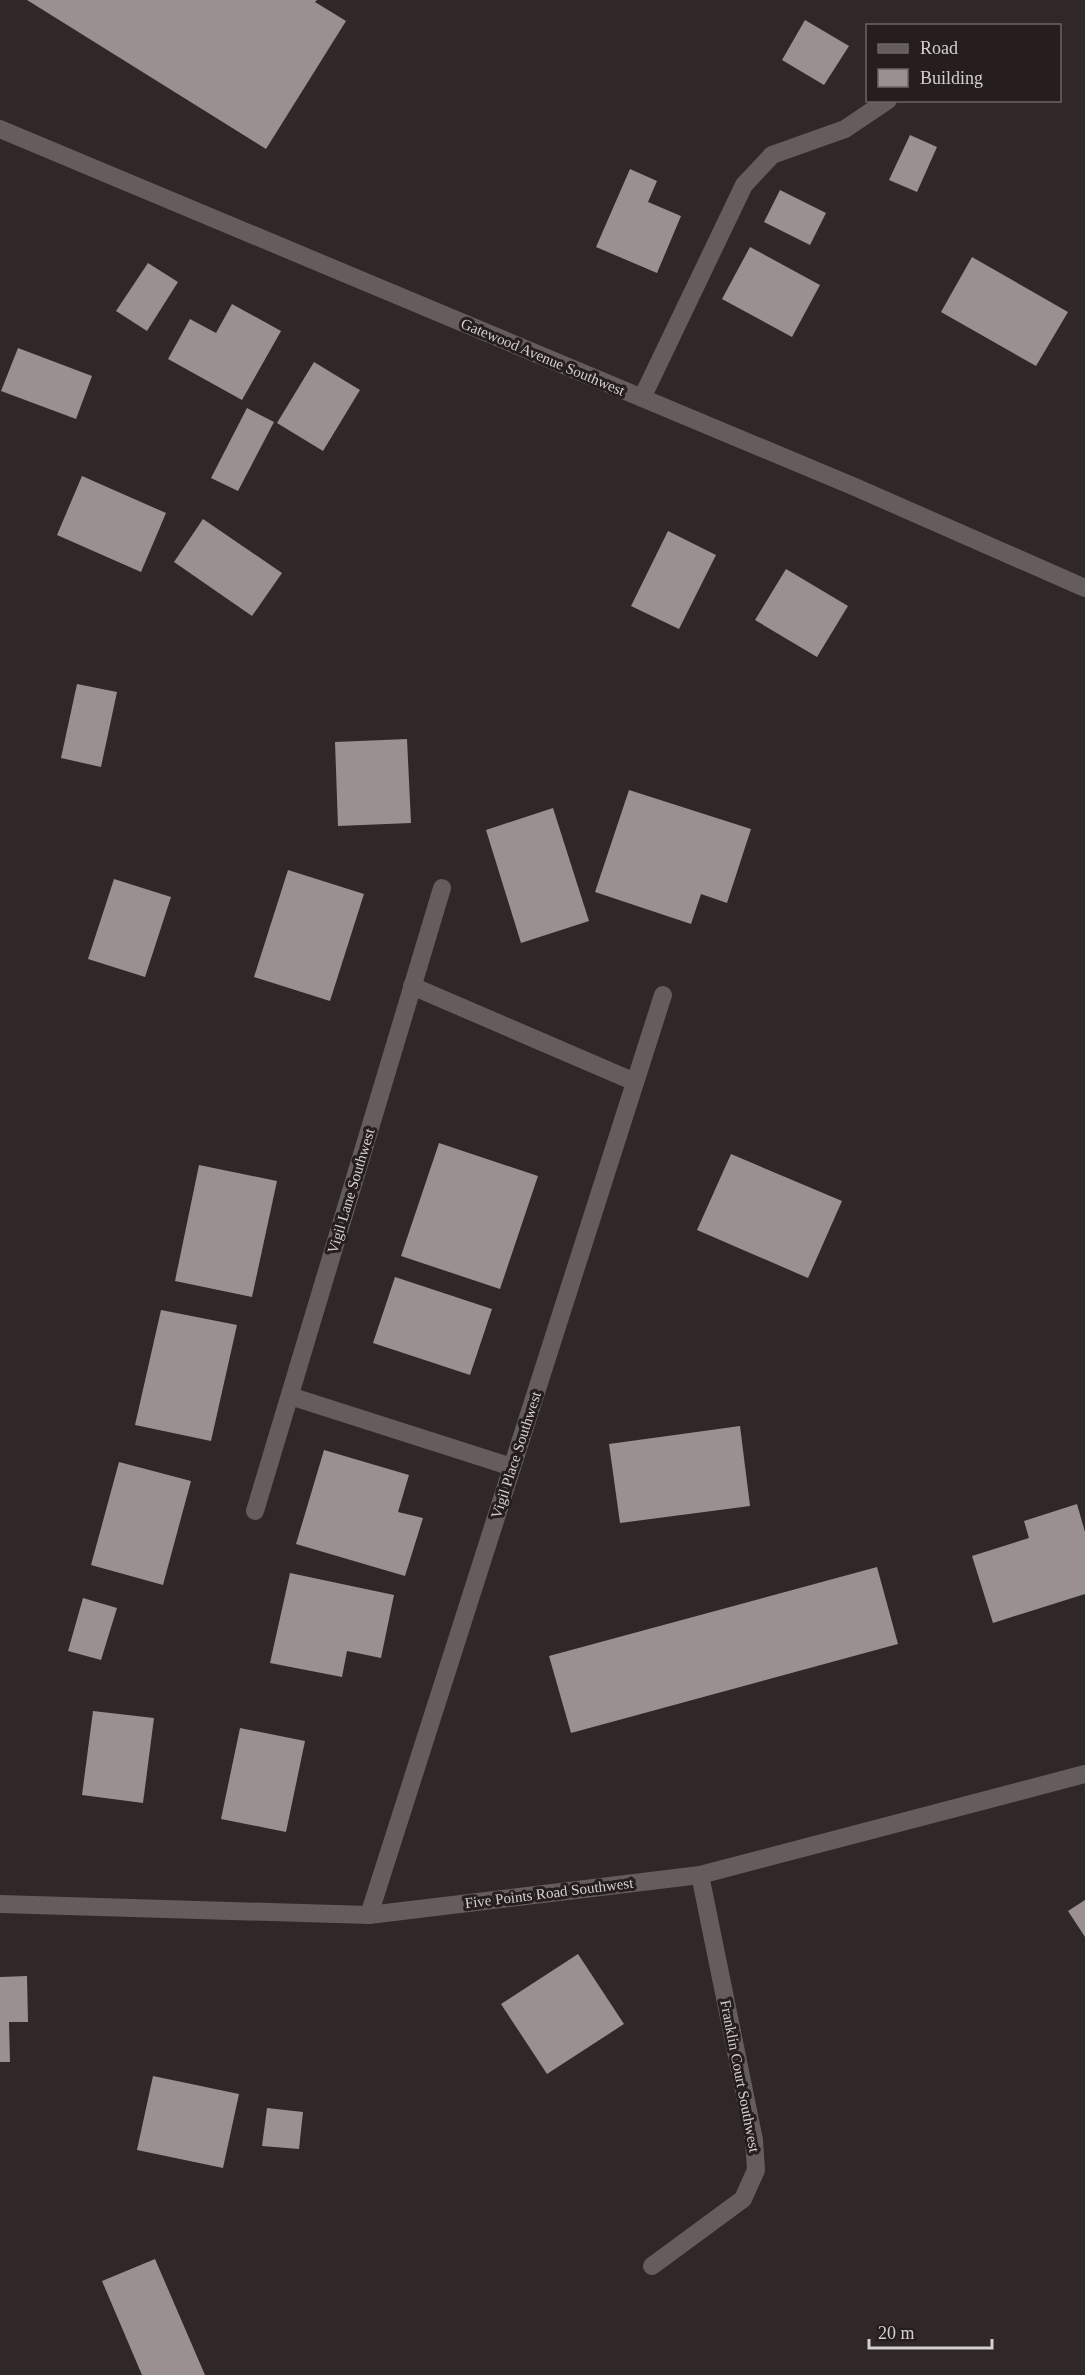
<svg xmlns="http://www.w3.org/2000/svg" width="1085" height="2375" viewBox="0 0 1085 2375" font-family="'Times New Roman',serif">
  <style>
    .building { fill: #9a9090 }
    .lines { fill: none; stroke-linecap: round; stroke-linejoin: round }
    .minor { stroke: #655c5c; stroke-width: 18 }
    .labels { text-anchor: middle; dominant-baseline: central; stroke-width: 6; stroke-linejoin: round; paint-order: stroke }
    .street-label { font-size: 15px; fill: #d5d0d0; stroke: #261e1e }
  </style>
  <rect width="100%" height="100%" fill="#302727"/>
  <g class="building">
    <polygon points="27,0 317,0 315,2 346,21 266,149"/>
    <polygon points="805,20 849,46 824,85 782,60"/>
    <polygon points="910,135 937,147 917,192 889,180"/>
    <polygon points="630,169 657,181 648,202 681,216 657,273 596,247"/>
    <polygon points="780,190 826,213 810,245 764,222"/>
    <polygon points="750,247 820,285 792,337 722,299"/>
    <polygon points="972,257 1068,312 1036,366 941,312"/>
    <polygon points="148,263 178,282 147,331 116,311"/>
    <polygon points="232,304 281,331 242,400 168,359 190,319 216,333"/>
    <polygon points="18,348 92,376 76,419 1,391"/>
    <polygon points="314,362 360,390 323,451 277,423"/>
    <polygon points="247,408 274,422 238,491 211,478"/>
    <polygon points="82,476 166,513 141,572 57,535"/>
    <polygon points="203,519 282,573 252,616 174,562"/>
    <polygon points="668,531 716,555 679,629 631,606"/>
    <polygon points="786,569 848,606 817,657 755,620"/>
    <polygon points="77,684 117,692 101,767 61,758"/>
    <polygon points="407,739 411,823 338,826 335,742"/>
    <polygon points="629,790 751,829 727,903 701,894 691,924 595,892"/>
    <polygon points="553,808 589,921 521,943 486,830"/>
    <polygon points="288,870 364,894 330,1001 254,977"/>
    <polygon points="114,879 171,897 145,977 88,959"/>
    <polygon points="439,1143 538,1176 500,1289 401,1256"/>
    <polygon points="731,1154 842,1201 808,1278 697,1230"/>
    <polygon points="199,1165 277,1181 252,1297 175,1281"/>
    <polygon points="395,1277 492,1309 470,1375 373,1343"/>
    <polygon points="161,1310 237,1325 211,1441 135,1425"/>
    <polygon points="740,1426 750,1506 620,1523 609,1444"/>
    <polygon points="324,1450 409,1475 398,1512 423,1518 405,1576 296,1544"/>
    <polygon points="119,1462 191,1481 163,1585 91,1565"/>
    <polygon points="1077,1504 1085,1532 1085,1594 993,1623 972,1556 1029,1538 1024,1521"/>
    <polygon points="877,1567 898,1644 571,1733 549,1656"/>
    <polygon points="290,1573 394,1595 381,1658 347,1651 342,1677 270,1663"/>
    <polygon points="83,1598 117,1608 101,1660 68,1651"/>
    <polygon points="93,1711 154,1718 143,1803 82,1795"/>
    <polygon points="240,1728 305,1741 286,1832 221,1819"/>
    <polygon points="1085,1900 1085,1937 1068,1911"/>
    <polygon points="578,1954 624,2024 547,2074 501,2004"/>
    <polygon points="27,1976 28,2022 9,2022 10,2062 0,2062 0,1977"/>
    <polygon points="153,2076 239,2094 223,2168 137,2150"/>
    <polygon points="267,2108 303,2112 299,2149 262,2146"/>
    <polygon points="155,2259 205,2375 142,2375 102,2281"/>
  </g>
  <g class="lines">
    <g class="minor">
      <polyline points="0,129 855,487 1085,588"/>
      <polyline points="642,398 744,185 772,155 845,129 888,100"/>
      <polyline points="412,986 635,1082"/>
      <polyline points="290,1396 512,1467"/>
      <polyline points="255,1511 442,888"/>
      <polyline points="0,1904 369,1915 700,1875 1085,1774"/>
      <polyline points="369,1915 663,995"/>
      <polyline points="652,2266 743,2199 756,2170 754,2140 700,1875"/>
    </g>
  </g>
  <g class="labels">
    <g class="street-label">
      <text transform="translate(543 357) rotate(23)">Gatewood Avenue Southwest</text>
      <text transform="translate(351 1191) rotate(-73)">Vigil Lane Southwest</text>
      <text transform="translate(516 1455) rotate(-72)">Vigil Place Southwest</text>
      <text transform="translate(549 1893) rotate(-7)">Five Points Road Southwest</text>
      <text transform="translate(740 2076) rotate(79)">Franklin Court Southwest</text>
    </g>
  </g>
  <rect x="866" y="24" width="195" height="78" fill="#261e1e" stroke="#6c6565" stroke-width="1.5"/>
  <rect x="878" y="44" width="30" height="9" fill="#655c5c" stroke="#6c6565" stroke-width="1.5"/>
  <text x="920" y="54" font-size="18" fill="#d5d0d0">Road</text>
  <rect x="878" y="69" width="30" height="18" fill="#9a9090" stroke="#6c6565" stroke-width="1.5"/>
  <text x="920" y="84" font-size="18" fill="#d5d0d0">Building</text>
  <path d="M869 2339v9h123v-9" fill="none" stroke="#d5d0d0" stroke-width="3"/>
  <text x="878" y="2339" font-size="18" fill="#d5d0d0" stroke="#261e1e" stroke-width="4.5" paint-order="stroke">20 m</text>
</svg>
